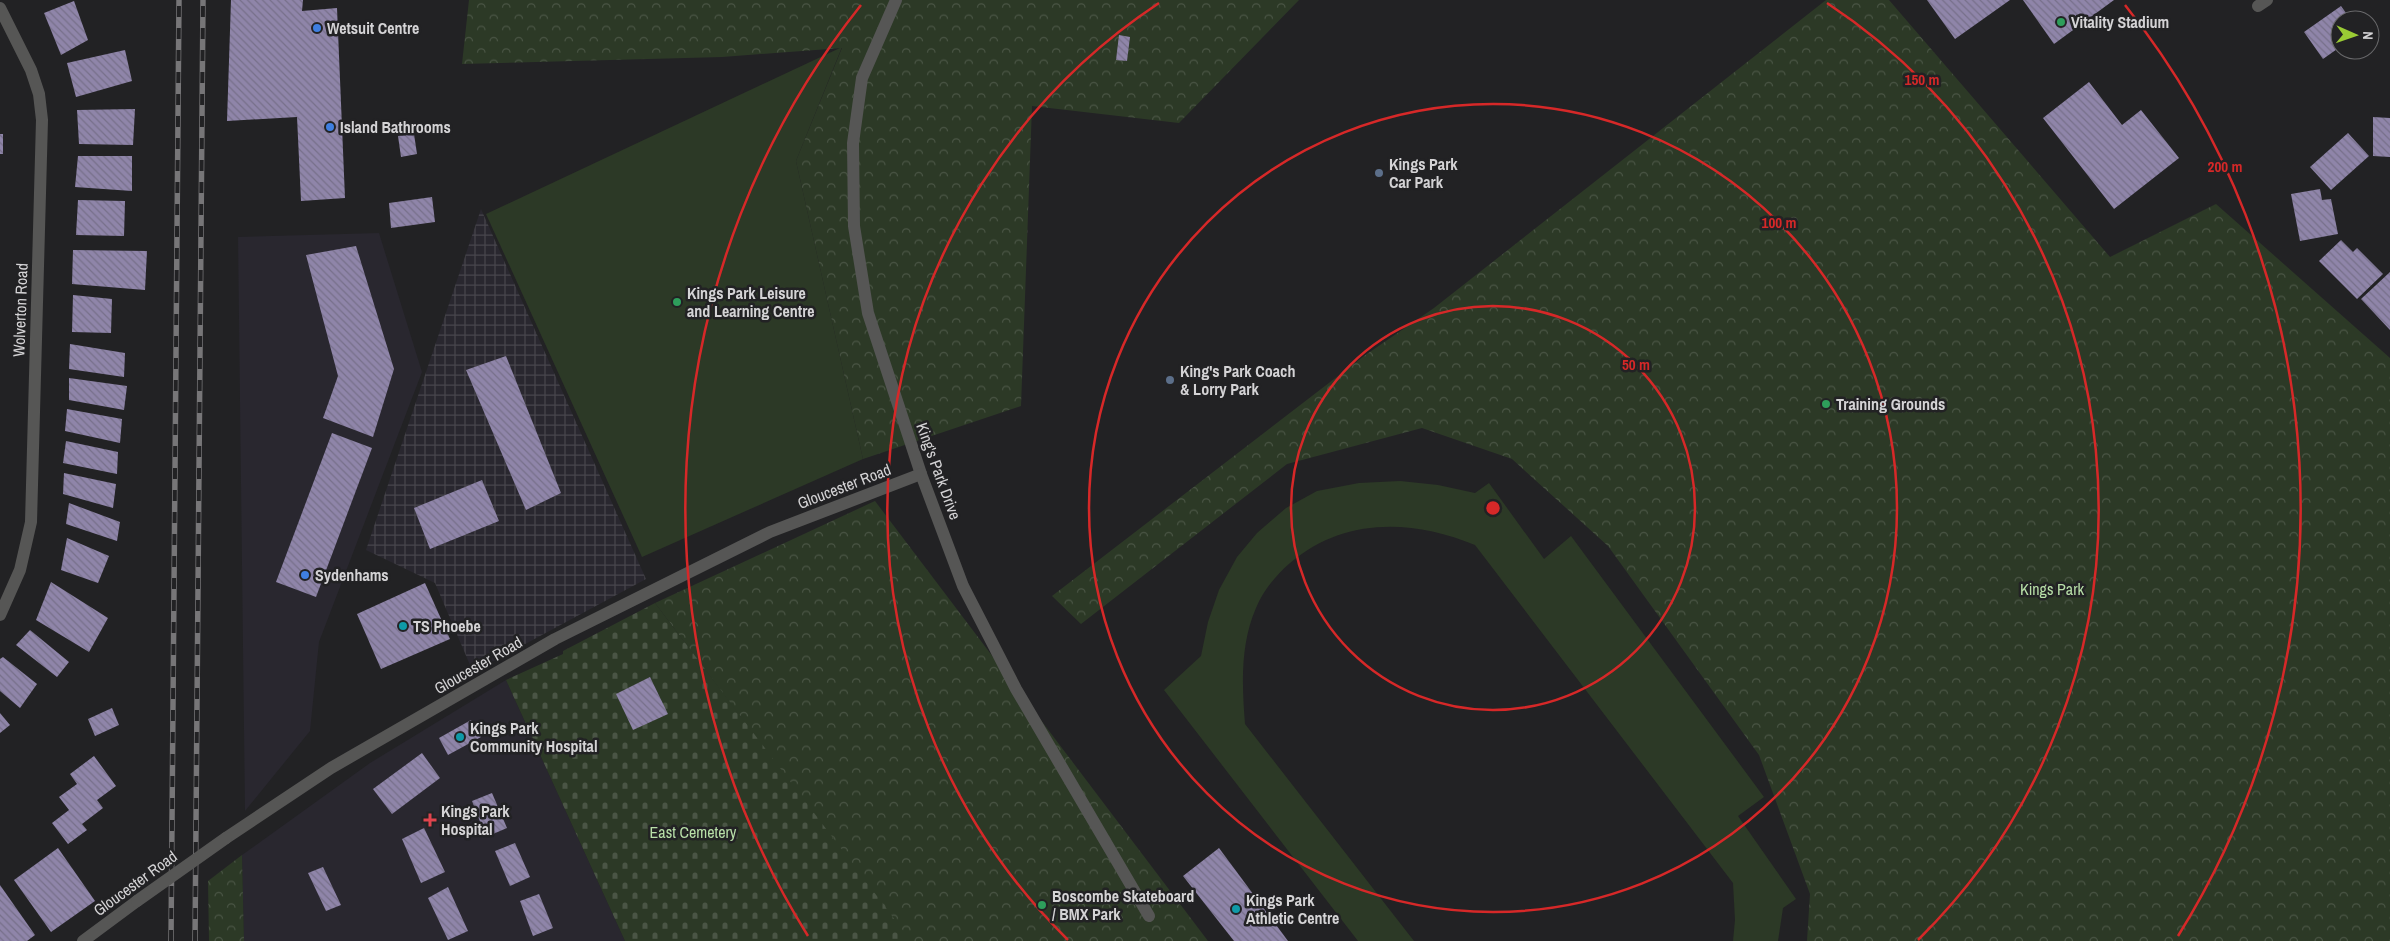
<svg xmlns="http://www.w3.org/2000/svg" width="2390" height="941" viewBox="0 0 2390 941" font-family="'Archivo Narrow',sans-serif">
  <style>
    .built { fill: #29272f }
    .industrial { fill: url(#industrial-grid) }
    .green { fill: #2c3926 }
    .forest { fill: url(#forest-crowns) }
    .cemetery { fill: url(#cemetery-stones) }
    .building { fill: url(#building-back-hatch) }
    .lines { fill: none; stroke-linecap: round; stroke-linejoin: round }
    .minor { stroke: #565655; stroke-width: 12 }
    .rail-casing { stroke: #777678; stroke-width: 5.5 }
    .rail { stroke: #222224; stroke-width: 4; stroke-dasharray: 11; stroke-linecap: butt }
    .minor-bridge { stroke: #565655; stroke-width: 12 }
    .ring { fill: none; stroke: #d62828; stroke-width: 2.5 }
    .leisure-dot { fill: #2e9e5b; stroke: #222224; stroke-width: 2 }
    .shop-dot { fill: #3f7fe0; stroke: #222224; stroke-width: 2 }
    .service-dot { fill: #5c6f8a; stroke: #222224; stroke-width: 2 }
    .culture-dot { fill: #0f9aa8; stroke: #222224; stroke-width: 2 }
    .health-dot { fill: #e0444e; stroke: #222224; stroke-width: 2 }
    .labels { text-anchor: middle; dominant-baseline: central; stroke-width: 5; stroke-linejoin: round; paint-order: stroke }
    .poi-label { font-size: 16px; font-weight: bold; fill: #d4d3d5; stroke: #222224; text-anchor: start }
    .street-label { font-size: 16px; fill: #d4d3d5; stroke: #222224 }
    .park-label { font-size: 16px; fill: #b8dfa8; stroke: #222224 }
    .centre { fill: #d62828; stroke: #222224; stroke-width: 2.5 }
    .ring-label { font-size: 15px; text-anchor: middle; font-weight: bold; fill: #d62828; stroke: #222224; stroke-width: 5; stroke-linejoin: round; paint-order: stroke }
  </style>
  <defs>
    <pattern id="industrial-grid" width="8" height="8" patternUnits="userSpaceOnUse" patternTransform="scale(1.25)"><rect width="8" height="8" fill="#29272f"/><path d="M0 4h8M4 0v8" fill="none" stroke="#47454c"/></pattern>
    <pattern id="forest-crowns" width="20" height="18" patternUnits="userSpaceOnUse" patternTransform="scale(1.25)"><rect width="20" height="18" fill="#2c3926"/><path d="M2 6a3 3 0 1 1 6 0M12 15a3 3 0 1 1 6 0" fill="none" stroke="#4a5545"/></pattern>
    <pattern id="cemetery-stones" width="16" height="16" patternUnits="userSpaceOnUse" patternTransform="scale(1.25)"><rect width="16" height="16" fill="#2c3926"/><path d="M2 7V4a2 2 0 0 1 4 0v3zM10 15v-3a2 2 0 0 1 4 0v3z" fill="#4a5545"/></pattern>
    <pattern id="building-back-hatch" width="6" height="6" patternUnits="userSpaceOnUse" patternTransform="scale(1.25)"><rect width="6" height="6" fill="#8f85a9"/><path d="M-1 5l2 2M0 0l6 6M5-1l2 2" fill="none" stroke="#77708a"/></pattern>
  </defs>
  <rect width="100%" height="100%" fill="#222224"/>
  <g class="built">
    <polygon points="379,233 422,372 319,642 310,731 245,811 238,237"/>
    <polygon points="506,680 625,941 244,941 242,855 370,763"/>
  </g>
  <polygon class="industrial" points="481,209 646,579 473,672 435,583 366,550"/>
  <g class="green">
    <polygon points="842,47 796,161 863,459 642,557 486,214"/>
    <path d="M1400,481L1438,485L1475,493L1489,483L1544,559L1571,536L1764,797L1738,816L1796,899L1783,908L1778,941H1733L1735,920L1733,883L1475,545C1412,519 1344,517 1290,563C1276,575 1263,591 1256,608C1240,645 1242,685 1245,724L1414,941H1358L1164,690L1201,656L1208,622L1219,590L1237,557L1257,533L1286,508L1317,491L1359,483Z"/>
  </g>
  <g class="forest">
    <polygon points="469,0 1299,0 1179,123 1032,106 1021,406 863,459 796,161 842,48 722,57 462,64"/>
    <polygon points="1826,0 1889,0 2110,257 2216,204 2390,358 2390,941 1807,941 1810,894 1759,755 1608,546 1512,459 1422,428 1287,464 1081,624 1052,596 1364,356 1434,308"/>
    <polygon points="875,501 1208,941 909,941 655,603"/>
    <polygon points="242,855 244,941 209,941 208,881"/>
  </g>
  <polygon class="cemetery" points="655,603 911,941 625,941 506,680 563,654 563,651"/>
  <g class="building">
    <polygon points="231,0 303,0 302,11 337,8 345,198 301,201 297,117 227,121"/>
    <polygon points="1927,0 2010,0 1955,39"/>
    <polygon points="2023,0 2114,0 2054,44"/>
    <polygon points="74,1 88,40 61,55 44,13"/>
    <polygon points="2341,6 2351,20 2340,20 2340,47 2323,59 2304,32"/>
    <polygon points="1119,35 1130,37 1127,61 1116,60"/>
    <polygon points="125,50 132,81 76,97 67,63"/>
    <polygon points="2089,82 2122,125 2141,110 2179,158 2114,209 2043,118"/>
    <polygon points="135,109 133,145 79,144 77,110"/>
    <polygon points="2373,117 2390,118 2390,157 2373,156"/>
    <polygon points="2348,133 2369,156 2331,190 2310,167"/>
    <rect x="0" y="134" width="3" height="20"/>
    <polygon points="414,134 417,154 401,157 398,136"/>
    <polygon points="78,156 132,156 132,191 75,187"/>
    <polygon points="2320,189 2322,200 2331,199 2338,234 2300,241 2291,194"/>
    <polygon points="432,197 435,222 391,228 389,203"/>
    <polygon points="78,200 125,201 124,236 76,235"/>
    <polygon points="2341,240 2353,252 2357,248 2383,274 2357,299 2319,261"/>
    <polygon points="356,246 394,369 373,437 323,418 338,376 306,255"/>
    <polygon points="73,250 147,251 145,290 72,284"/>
    <polygon points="2390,272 2390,330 2361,299"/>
    <polygon points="73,295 112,299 111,333 72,332"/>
    <polygon points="70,344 125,353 124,377 69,369"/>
    <polygon points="506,356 561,493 526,510 466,370"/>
    <polygon points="69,378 127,386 124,410 69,400"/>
    <polygon points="67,409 122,419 120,443 65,431"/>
    <polygon points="332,433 372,448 316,597 276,582"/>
    <polygon points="66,441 118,452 117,474 63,463"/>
    <polygon points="64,473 116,484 113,508 63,494"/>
    <polygon points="482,480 499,521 430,549 414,508"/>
    <polygon points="69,503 120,522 117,541 66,524"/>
    <polygon points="67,538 109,556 98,583 61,570"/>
    <polygon points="51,582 108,618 89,652 36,620"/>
    <polygon points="425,583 450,639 381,669 357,614"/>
    <polygon points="30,630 69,662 57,677 16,645"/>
    <polygon points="3,657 37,684 20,708 0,691 0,659"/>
    <polygon points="650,677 668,714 633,730 616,694"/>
    <polygon points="112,708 119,725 95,736 88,719"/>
    <polygon points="0,713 10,725 0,733"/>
    <polygon points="471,720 481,737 448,755 439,738"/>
    <polygon points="422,753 440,778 392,814 373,789"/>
    <polygon points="94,756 116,786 97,800 103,808 82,824 87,830 68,844 52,823 69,810 59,797 77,784 70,774"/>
    <polygon points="492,793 507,828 486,837 472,801"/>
    <polygon points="424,828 445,872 421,883 402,839"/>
    <polygon points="515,843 530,877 510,886 495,851"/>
    <polygon points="58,848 95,901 51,932 14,880"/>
    <polygon points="1219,848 1288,941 1234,941 1183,876"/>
    <polygon points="323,867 341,905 326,911 308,873"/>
    <polygon points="0,885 35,935 27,941 0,941"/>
    <polygon points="448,887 468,931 448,940 428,898"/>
    <polygon points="539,894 553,928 533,936 520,901"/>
  </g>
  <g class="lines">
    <g class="minor">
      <polyline points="896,0 862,78 853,143 854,226 868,313 921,474 963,586 1016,689 1149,916"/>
      <polyline points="2258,6 2267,0"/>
      <polyline points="0,8 31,70 39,94 42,120 31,522 20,570 0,615"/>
      <polyline points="226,838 331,768 555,639 770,532 921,474"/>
      <polyline points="83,941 137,901"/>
    </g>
    <g class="rail-casing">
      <g id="rail">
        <polyline points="171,941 179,0"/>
        <polyline points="195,941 203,0"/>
      </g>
    </g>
    <use href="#rail" class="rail"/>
    <polyline class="minor-bridge" points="137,901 226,838"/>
  </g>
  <g class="ring">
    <circle cx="1493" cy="508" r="202"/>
    <circle cx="1493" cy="508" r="404"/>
    <path d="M1068 940A606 606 0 0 1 1159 3M1827 3A606 606 0 0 1 1918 940"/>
    <path d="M808 936A808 808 0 0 1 861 5M2125 5A808 808 0 0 1 2178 936"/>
  </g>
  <g class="leisure-dot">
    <circle cx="2061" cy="22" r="5"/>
    <circle cx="677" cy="302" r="5"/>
    <circle cx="1826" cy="404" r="5"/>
    <circle cx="1042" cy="905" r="5"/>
  </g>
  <g class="shop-dot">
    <circle cx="317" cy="28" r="5"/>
    <circle cx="330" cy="127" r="5"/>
    <circle cx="305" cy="575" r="5"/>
  </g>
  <g class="service-dot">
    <circle cx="1379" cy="173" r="5"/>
    <circle cx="1170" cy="380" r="5"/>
  </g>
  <g class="culture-dot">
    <circle cx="403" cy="626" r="5"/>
    <circle cx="460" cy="737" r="5"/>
    <circle cx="1236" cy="909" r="5"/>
  </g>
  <path class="health-dot" d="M427.5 812.5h5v5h5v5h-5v5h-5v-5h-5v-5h5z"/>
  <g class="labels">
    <g class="poi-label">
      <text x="2071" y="22">Vitality Stadium</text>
      <text x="327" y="28">Wetsuit Centre</text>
      <text x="340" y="127">Island Bathrooms</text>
      <text x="1389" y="164">Kings Park<tspan x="1389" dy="18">Car Park</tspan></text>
      <text x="687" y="293">Kings Park Leisure<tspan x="687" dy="18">and Learning Centre</tspan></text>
      <text x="1180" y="371">King's Park Coach<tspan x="1180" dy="18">&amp; Lorry Park</tspan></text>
      <text x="1836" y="404">Training Grounds</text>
      <text x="315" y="575">Sydenhams</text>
      <text x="413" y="626">TS Phoebe</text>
      <text x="470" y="728">Kings Park<tspan x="470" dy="18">Community Hospital</tspan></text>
      <text x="441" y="811">Kings Park<tspan x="441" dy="18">Hospital</tspan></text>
      <text x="1052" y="896">Boscombe Skateboard<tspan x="1052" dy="18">/ BMX Park</tspan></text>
      <text x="1246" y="900">Kings Park<tspan x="1246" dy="18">Athletic Centre</tspan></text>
    </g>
    <g class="street-label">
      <text transform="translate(20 310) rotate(-88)">Wolverton Road</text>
      <text transform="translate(939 471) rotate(70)">King's Park Drive</text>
      <text transform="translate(844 486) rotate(-21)">Gloucester Road</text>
      <text transform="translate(478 665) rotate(-30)">Gloucester Road</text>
      <text transform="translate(135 883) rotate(-36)">Gloucester Road</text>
    </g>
    <g class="park-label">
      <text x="2052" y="589">Kings Park</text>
      <text x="693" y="832">East Cemetery</text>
    </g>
  </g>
  <circle cx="1493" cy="508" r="8" class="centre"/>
  <g class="ring-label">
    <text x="1922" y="85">150 m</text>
    <text x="2225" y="172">200 m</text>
    <text x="1779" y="228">100 m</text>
    <text x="1636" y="370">50 m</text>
  </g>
  <g transform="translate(2355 35) rotate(92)"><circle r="24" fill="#222224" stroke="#69696b"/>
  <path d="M0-4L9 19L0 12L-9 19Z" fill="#9acb34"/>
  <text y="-8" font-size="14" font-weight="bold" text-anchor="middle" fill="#d4d3d5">N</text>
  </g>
</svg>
